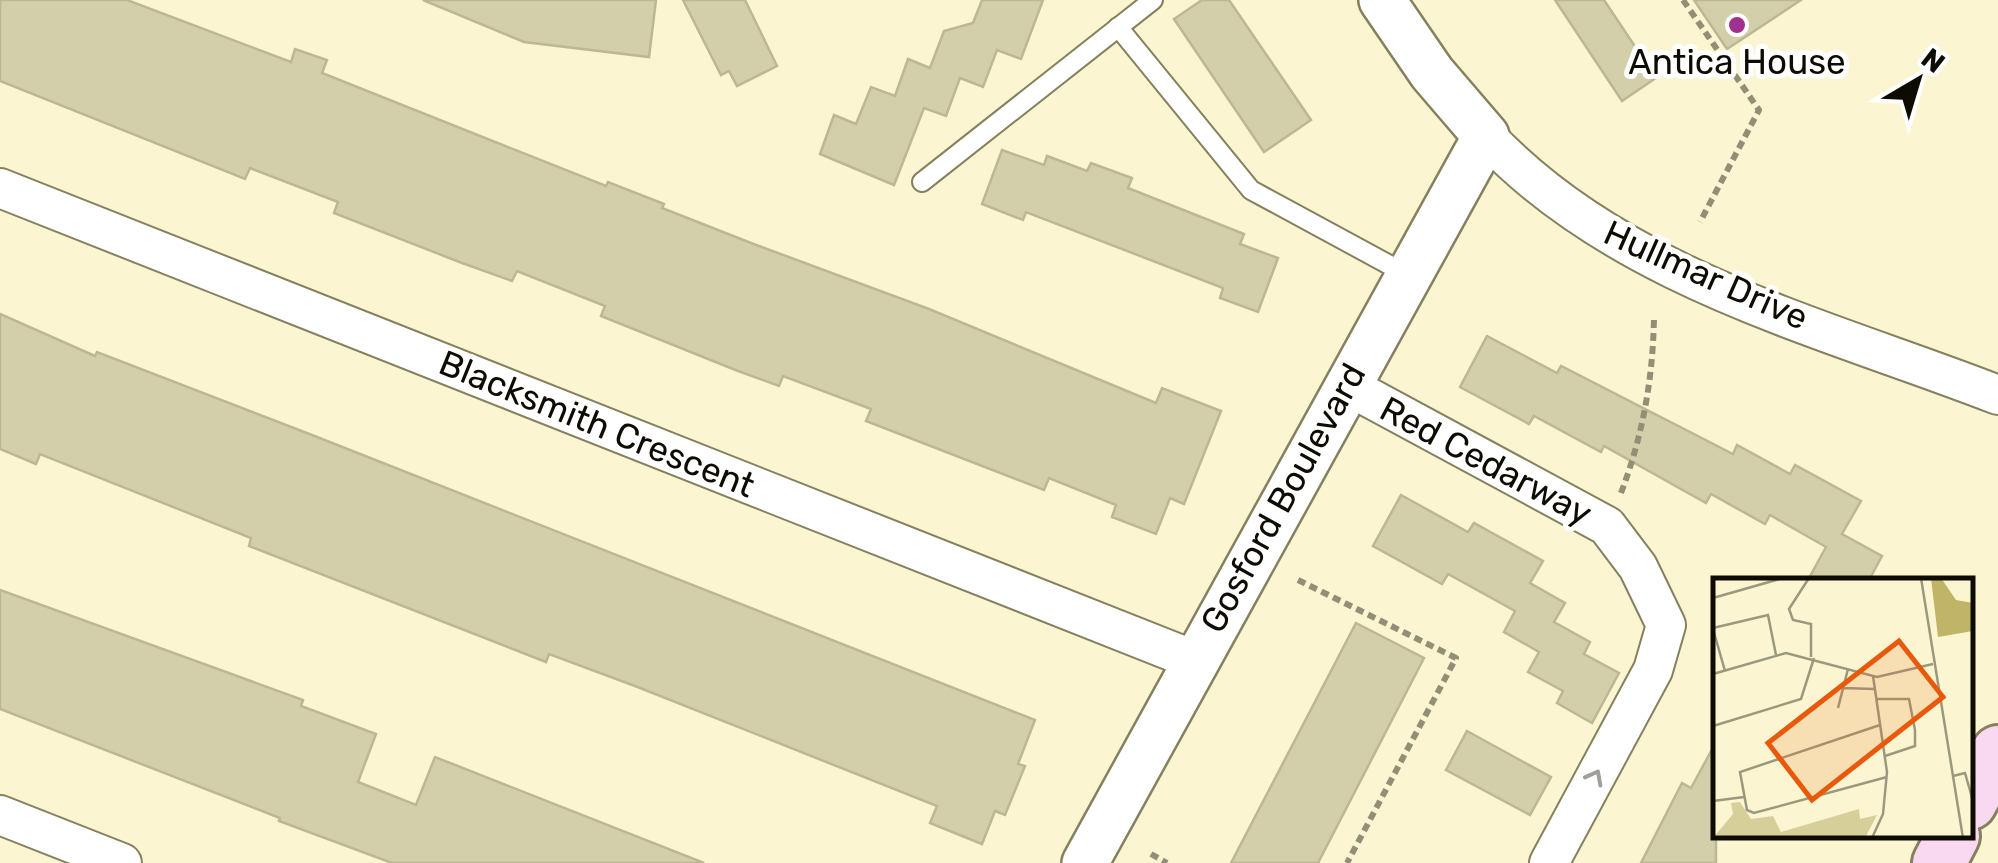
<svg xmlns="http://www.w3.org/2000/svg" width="1998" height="863" viewBox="0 0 1998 863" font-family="Rubik,sans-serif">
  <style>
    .building { fill: #d4cfab; stroke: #bcb794; stroke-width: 2.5 }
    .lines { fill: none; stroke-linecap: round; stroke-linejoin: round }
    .service-casing { stroke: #85815f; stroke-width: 22 }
    .minor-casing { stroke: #85815f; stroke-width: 42 }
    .tertiary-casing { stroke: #85815f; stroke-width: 50 }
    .secondary-casing { stroke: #85815f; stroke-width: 58 }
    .path { stroke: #938f76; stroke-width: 6; stroke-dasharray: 8 5; stroke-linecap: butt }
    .service { stroke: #fff; stroke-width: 18 }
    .minor { stroke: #fff; stroke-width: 38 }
    .tertiary { stroke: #fff; stroke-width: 45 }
    .secondary { stroke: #f9d9f2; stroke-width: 52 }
    .oneway { stroke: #9f9e9a }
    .poi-dot { fill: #a1318e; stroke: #fff; stroke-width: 4 }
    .labels { text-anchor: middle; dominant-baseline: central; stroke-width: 10; stroke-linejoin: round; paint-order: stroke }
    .poi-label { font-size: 35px; fill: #0e0c02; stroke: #fff }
    .street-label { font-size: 35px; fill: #0e0c02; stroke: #fff }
    .inset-road { fill: none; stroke: #9c987e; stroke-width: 2.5 }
    .view { fill: #e8590c; fill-opacity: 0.15; stroke: #e8590c; stroke-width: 5 }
    .inset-edge { fill: none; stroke: #0e0c02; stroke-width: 5 }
  </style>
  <rect width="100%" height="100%" fill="#fbf6d1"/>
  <g class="building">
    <polygon points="0,0 127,0 291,62 295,49 327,60 322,73 606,186 608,182 664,204 662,208 751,243 929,309 1156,403 1162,388 1221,411 1184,504 1170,498 1156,534 1112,517 1116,505 1049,478 1044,490 866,421 871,409 783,376 779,386 738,371 601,316 605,306 517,271 512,281 462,263 334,213 338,202 250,168 245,179 0,81"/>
    <polygon points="423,0 656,0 649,57 524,42"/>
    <polygon points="683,0 745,0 777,66 737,86 729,71 721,75"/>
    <polygon points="982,0 1043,0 1021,59 997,50 983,87 960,78 946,116 924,108 894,185 820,154 834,115 856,124 871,87 895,96 908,59 930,68 944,31 973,23"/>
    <polygon points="1202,0 1229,0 1311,120 1264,152 1174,19"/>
    <polygon points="1555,0 1604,0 1656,78 1622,101"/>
    <polygon points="1694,0 1801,0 1727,49"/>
    <polygon points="1002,150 1044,165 1047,156 1087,171 1091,163 1132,178 1128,188 1244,234 1240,244 1278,258 1258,312 1220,298 1223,288 1026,212 1023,220 982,204"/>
    <polygon points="0,314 95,356 97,352 312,435 1035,720 1018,764 1025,766 1005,815 995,811 982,844 930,823 937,806 635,686 549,654 546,662 249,546 251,538 40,454 36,464 0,449"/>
    <polygon points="1487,336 1557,373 1561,366 1733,454 1737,445 1790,474 1795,465 1861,501 1842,534 1882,556 1869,580 1808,580 1826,547 1770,515 1765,524 1711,494 1706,503 1604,446 1601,452 1534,416 1529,424 1460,387"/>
    <polygon points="1401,495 1468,532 1474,523 1543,561 1530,583 1565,603 1554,622 1590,642 1584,654 1619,673 1592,723 1557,703 1563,691 1528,672 1539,652 1504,632 1515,611 1448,574 1442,584 1373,546"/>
    <polygon points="0,590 303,700 301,706 376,734 358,782 416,805 435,757 704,863 392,863 279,821 280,818 0,709"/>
    <polygon points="1356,623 1424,658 1318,863 1231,863"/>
    <polygon points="1467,731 1551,777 1530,815 1446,770"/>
    <polygon points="1716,742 1716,863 1641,863 1682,783 1691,788"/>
  </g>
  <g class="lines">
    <g class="service-casing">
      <g id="service">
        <polyline points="1118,27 1251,190 1408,275"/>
        <polyline points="922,182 1153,0"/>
      </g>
    </g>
    <g class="minor-casing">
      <g id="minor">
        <path d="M1486,136C1619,278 1823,327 1998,395"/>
        <polyline points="0,188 1194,660"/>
        <polyline points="1346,385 1607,526 1638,567 1666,625 1653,670 1549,863"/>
        <polyline points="0,815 122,863"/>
      </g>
    </g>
    <g class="tertiary-casing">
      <polyline id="tertiary" points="1085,863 1486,136 1432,73 1382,0"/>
    </g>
    <g class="secondary-casing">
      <g id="secondary">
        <polyline points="1970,803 1998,752"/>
        <polyline points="1939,863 1953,836"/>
      </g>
    </g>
    <g class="path">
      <polyline points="1683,0 1759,110 1700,222"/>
      <path d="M1621,493C1643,435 1653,378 1654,317"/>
      <polyline points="1298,580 1456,658 1347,863"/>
      <polyline points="1151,854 1167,863"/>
    </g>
    <use href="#service" class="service"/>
    <use href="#minor" class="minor"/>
    <use href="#tertiary" class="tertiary"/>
    <use href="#secondary" class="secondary"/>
  </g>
  <defs><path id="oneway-chevron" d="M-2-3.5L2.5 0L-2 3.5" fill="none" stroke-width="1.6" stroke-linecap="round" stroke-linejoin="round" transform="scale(2.5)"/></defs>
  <use class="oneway" href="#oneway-chevron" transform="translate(1595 777) rotate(-62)"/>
  <circle class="poi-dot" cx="1737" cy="25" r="10"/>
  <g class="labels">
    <g class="poi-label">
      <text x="1737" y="62">Antica House</text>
    </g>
    <g class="street-label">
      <text transform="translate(1706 275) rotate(24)">Hullmar Drive</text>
      <text transform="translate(597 424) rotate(22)">Blacksmith Crescent</text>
      <text transform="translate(1486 461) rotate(28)">Red Cedarway</text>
      <text transform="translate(1283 498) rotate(-61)">Gosford Boulevard</text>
    </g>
  </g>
  <g transform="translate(1713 578)">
    <rect width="260" height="260" fill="#fbf6d1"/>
    <path d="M27,224L38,241L60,238L68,254L146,231L147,241L164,237L152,260H0L20,236L18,225Z" fill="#d7cf99"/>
    <path d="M218,0H228L243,22L260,25V53L225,59Z" fill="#c0b466"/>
    <path class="inset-road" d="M96,0L76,31L80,42L98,46V79M208,0L250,260M0,20L70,0M0,50L55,37L63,77M0,51L12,93M0,96L73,75L164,99L220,86M130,110L161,111M163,121H196L202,152V168L172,178M125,130L135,91M167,147L27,194L34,232L41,235L174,199M0,148L88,121L101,80M240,198L252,195L260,223M0,223L31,219M159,260L170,236L174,194L160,98"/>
    <path class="view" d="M186,63L230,119L99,222L55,165Z"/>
    <rect width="260" height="260" class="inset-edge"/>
  </g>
  <g transform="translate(1918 80) rotate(38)" stroke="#ffffff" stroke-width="8" paint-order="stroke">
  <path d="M0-8L18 38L0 25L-18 38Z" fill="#0e0c02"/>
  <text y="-15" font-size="28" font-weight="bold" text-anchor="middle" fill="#0e0c02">N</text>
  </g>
</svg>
